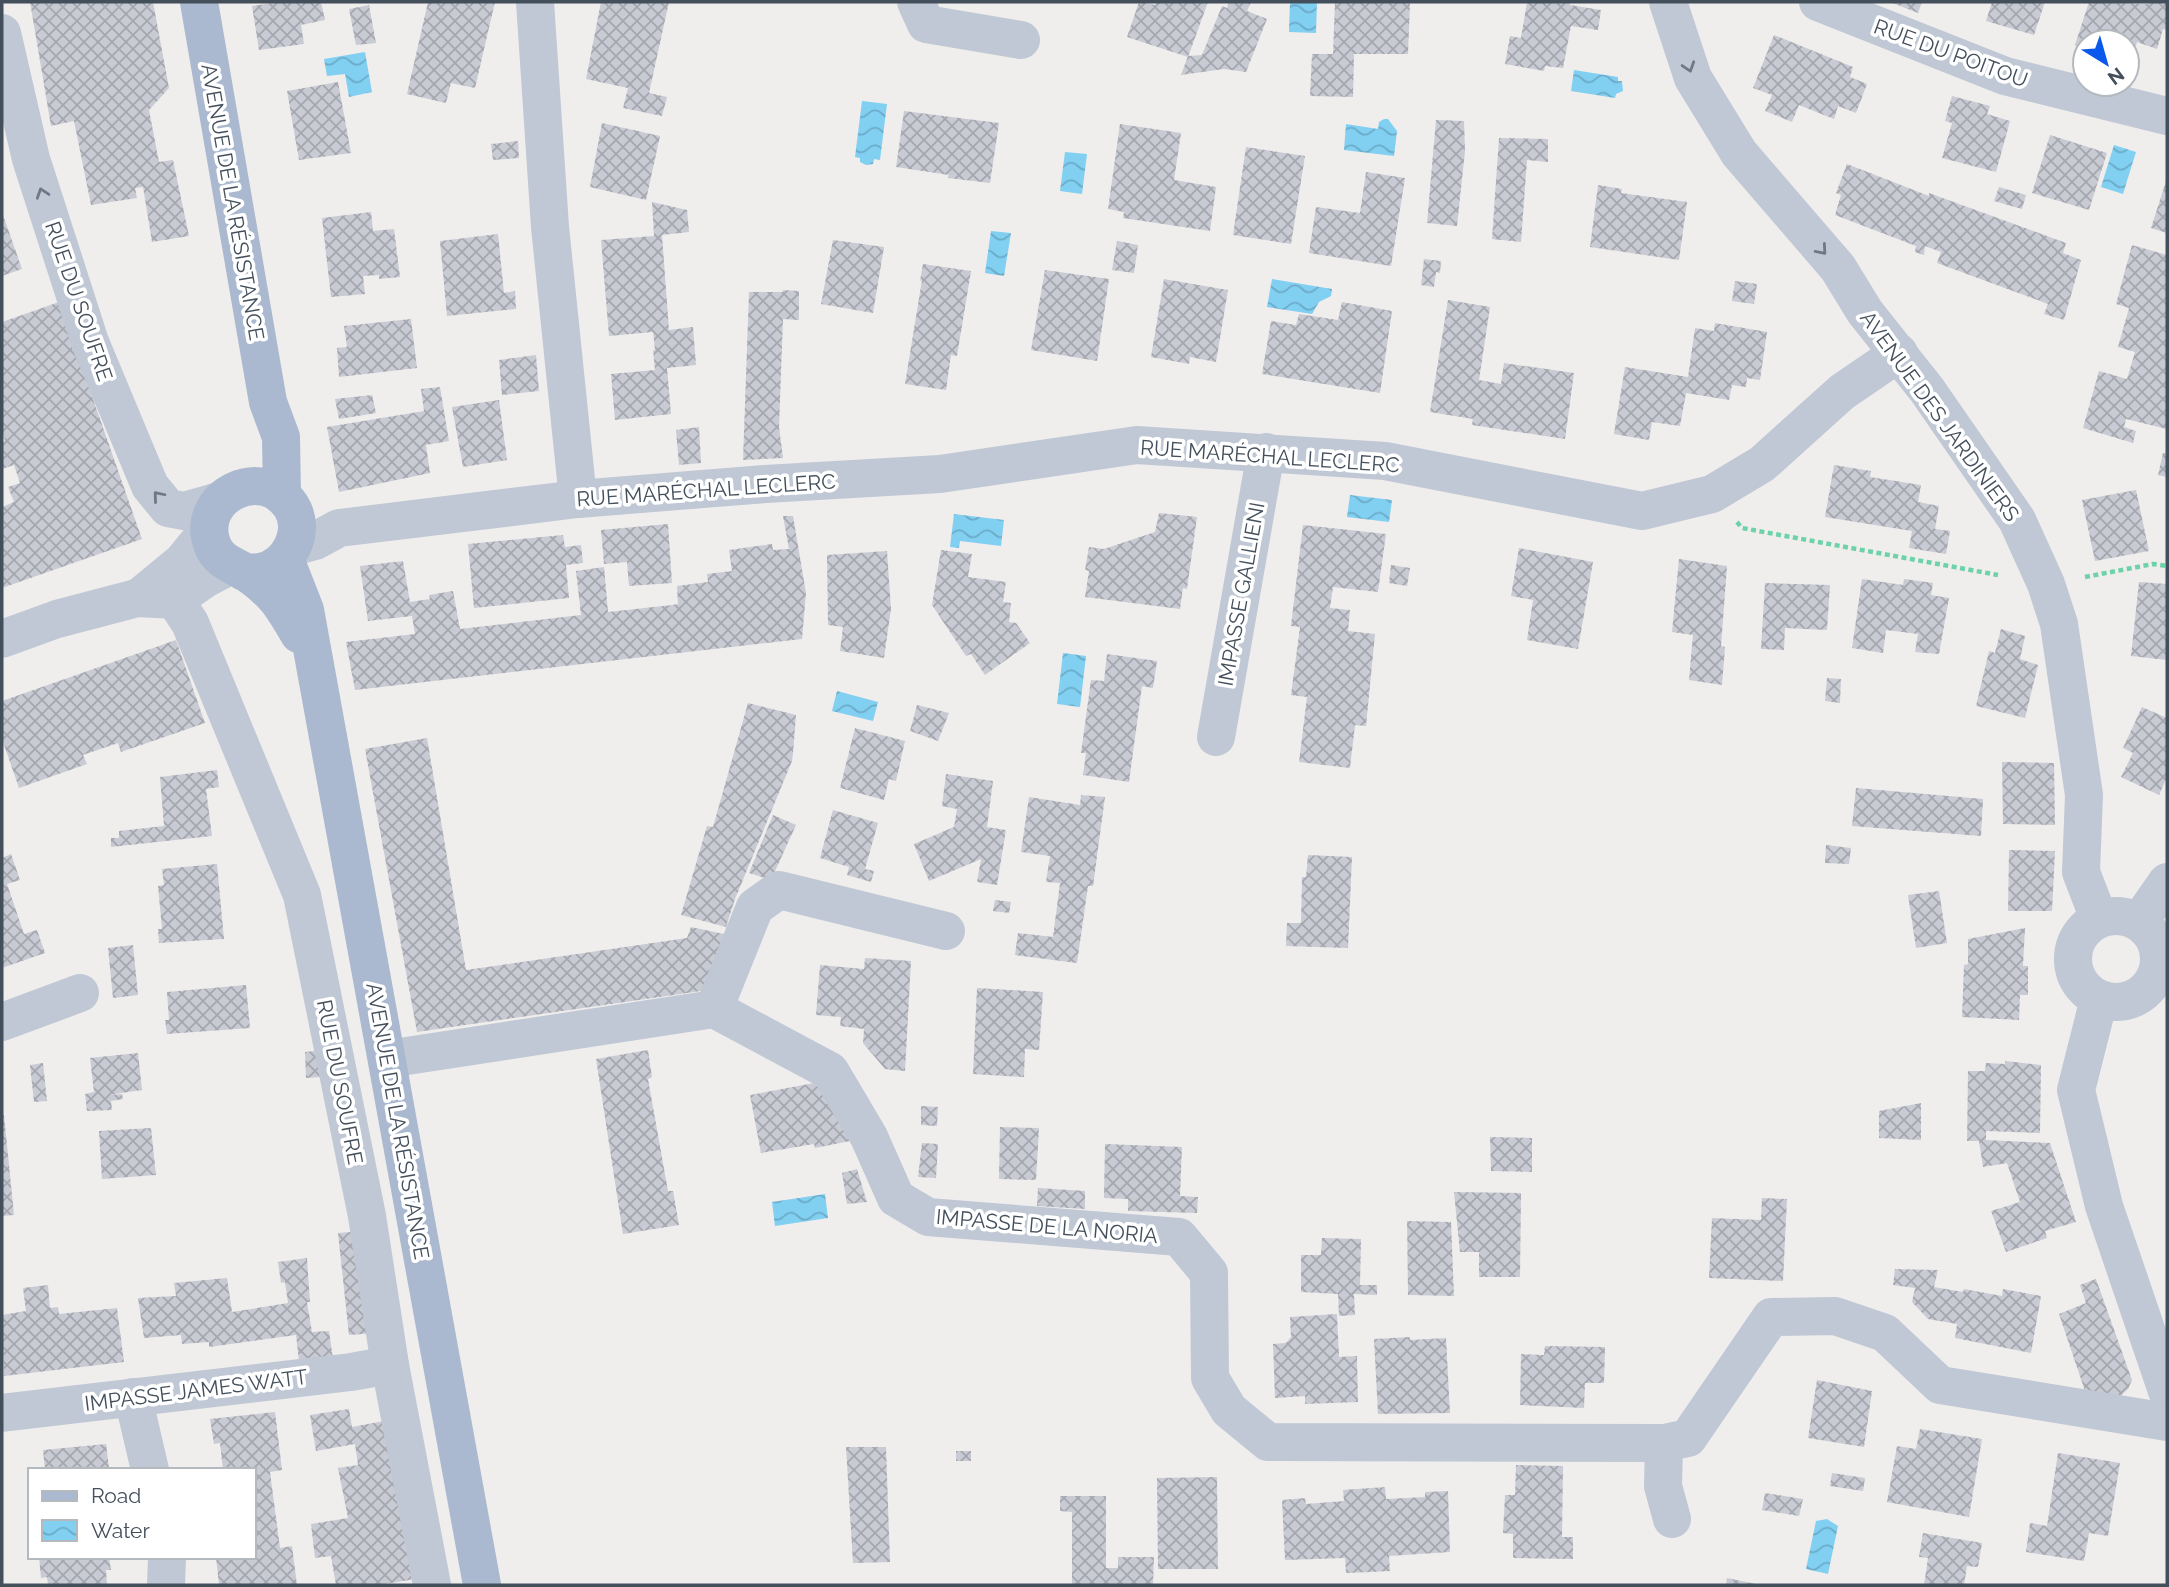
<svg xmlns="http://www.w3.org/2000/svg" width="2169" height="1587" viewBox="0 0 2169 1587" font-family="Raleway,sans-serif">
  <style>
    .water { fill: url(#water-waves) }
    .building { fill: url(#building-cross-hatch) }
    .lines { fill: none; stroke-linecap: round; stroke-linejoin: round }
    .path { stroke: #6dd2aa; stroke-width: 4.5; stroke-dasharray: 5 3.5; stroke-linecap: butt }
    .minor { stroke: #bfc8d4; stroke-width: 38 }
    .major { stroke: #aab9cf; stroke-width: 38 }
    .oneway { stroke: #6f7986 }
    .labels { text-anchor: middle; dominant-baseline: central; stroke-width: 7; stroke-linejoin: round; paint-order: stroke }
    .street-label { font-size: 21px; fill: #444f5c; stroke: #fff }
  </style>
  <defs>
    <pattern id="water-waves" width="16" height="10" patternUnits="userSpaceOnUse" patternTransform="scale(1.75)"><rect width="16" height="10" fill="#81d0f2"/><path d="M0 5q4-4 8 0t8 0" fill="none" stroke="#6babc7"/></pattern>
    <pattern id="building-cross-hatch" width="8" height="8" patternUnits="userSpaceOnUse" patternTransform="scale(1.75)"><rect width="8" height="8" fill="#c9cbd4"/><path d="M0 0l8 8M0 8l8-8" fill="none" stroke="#a5a7af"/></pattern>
  </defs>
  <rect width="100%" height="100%" fill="#f0eded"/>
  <g class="water">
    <polygon points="1290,2 1317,2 1316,33 1289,32"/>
    <polygon points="365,52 372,92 349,97 345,74 327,76 324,59"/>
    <polygon points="1574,70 1618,77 1618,81 1622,81 1623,91 1616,94 1615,98 1571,91"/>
    <polygon points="862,101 887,104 880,160 874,159 873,164 866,165 860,162 860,158 855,157"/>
    <polygon points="1384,119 1388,119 1397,131 1394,156 1344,150 1346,124 1378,129 1379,122"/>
    <polygon points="2114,145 2136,152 2123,194 2101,187"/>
    <polygon points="1065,152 1087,154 1082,194 1060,191"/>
    <polygon points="991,231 1011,233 1004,276 985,273"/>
    <polygon points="1272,279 1332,289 1331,296 1319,302 1312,314 1267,307"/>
    <polygon points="1350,495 1392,500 1389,522 1347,517"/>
    <polygon points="954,514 1004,520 1001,546 960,541 959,548 950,547"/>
    <polygon points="1063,653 1086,656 1080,707 1057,704"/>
    <polygon points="837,691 878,702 873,721 832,711"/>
    <polygon points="825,1194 828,1218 775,1226 772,1202"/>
    <polygon points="1827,1519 1838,1526 1828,1574 1806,1569 1816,1521"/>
  </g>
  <g class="building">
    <polygon points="30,2 153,2 169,88 149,110 159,162 173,160 189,236 152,242 143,187 135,188 137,198 91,205 74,121 51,126"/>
    <polygon points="279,2 321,2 325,20 301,25 304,44 259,50 252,6"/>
    <polygon points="428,2 495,2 475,88 451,83 446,103 407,94"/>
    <polygon points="601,2 669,2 649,93 667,97 662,116 623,108 628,88 586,79"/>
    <polygon points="1139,2 1155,5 1157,2 1208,2 1188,57 1127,37"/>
    <polygon points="1229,2 1251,2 1247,11 1267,19 1246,72 1224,69 1181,75 1188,56 1202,55 1222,6 1227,8"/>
    <polygon points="1335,2 1410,2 1408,54 1354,54 1353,97 1310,96 1312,54 1333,54"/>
    <polygon points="1527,2 1570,2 1570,5 1601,10 1598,30 1571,26 1563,68 1545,66 1544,71 1505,64 1510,36 1521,38"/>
    <polygon points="1890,2 1922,2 1918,13"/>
    <polygon points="1992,2 2045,2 2034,35 1986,21"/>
    <polygon points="2089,2 2148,4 2148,2 2167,2 2167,30 2163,29 2157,49 2137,42 2131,63 2127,61 2127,42 2085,42 2085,49 2075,45"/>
    <polygon points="369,5 376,43 356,45 349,9"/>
    <polygon points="1774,35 1853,67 1850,77 1867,84 1856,113 1838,106 1834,119 1799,105 1792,122 1765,111 1772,95 1753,88"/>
    <polygon points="338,82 351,153 299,160 287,91"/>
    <polygon points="1952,96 1990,106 1987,114 2010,121 1996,172 1942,158 1952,123 1945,121"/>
    <polygon points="904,111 999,123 990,183 948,178 949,175 896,167"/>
    <polygon points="1436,120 1464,121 1465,151 1457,226 1427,223"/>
    <polygon points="602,123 660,136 646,200 590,187"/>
    <polygon points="1120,124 1181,133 1174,180 1216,187 1210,231 1123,218 1124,212 1108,209"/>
    <polygon points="2050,135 2107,153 2089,210 2032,193"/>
    <polygon points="1499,138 1548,139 1548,162 1527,160 1521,242 1492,239"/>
    <polygon points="518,141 519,158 493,160 491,144"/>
    <polygon points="1246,147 1305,156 1291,244 1233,235"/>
    <polygon points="1847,164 1929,196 1929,193 2066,243 2063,253 2081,260 2064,320 2044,314 2048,304 1937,263 1941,252 1925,246 1924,255 1915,252 1916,246 1835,215 1841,195 1836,193"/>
    <polygon points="1366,172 1405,178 1391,266 1309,253 1316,207 1360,213"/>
    <polygon points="2167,178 2167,233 2151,228"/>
    <polygon points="1598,185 1622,189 1621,193 1687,202 1679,260 1590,247"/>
    <polygon points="1999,187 2026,195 2022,209 1994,201"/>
    <polygon points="652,202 687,210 689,232 662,235 669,330 693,327 696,365 667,368 671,414 615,420 611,374 655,370 653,350 655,350 653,332 609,336 601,240 654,236"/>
    <polygon points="2,212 22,269 2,276"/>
    <polygon points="371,212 373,231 394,229 400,277 379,279 379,275 363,276 365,294 331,297 322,218"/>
    <polygon points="498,234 504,293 515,291 516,309 447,316 440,241"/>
    <polygon points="833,240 884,247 873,313 821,304"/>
    <polygon points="1117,241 1138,245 1134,273 1112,270"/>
    <polygon points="2132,245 2167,255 2167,429 2126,419 2124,427 2136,431 2133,443 2083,428 2099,371 2127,379 2135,352 2118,347 2129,308 2116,304"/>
    <polygon points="1424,259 1441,261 1440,273 1436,272 1434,287 1421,285"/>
    <polygon points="923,264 971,271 957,356 951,355 946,390 905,384 922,280 920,281"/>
    <polygon points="1045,270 1109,279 1097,361 1031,350"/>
    <polygon points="1164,279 1228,290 1216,362 1190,357 1189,364 1151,357"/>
    <polygon points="1735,281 1757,284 1754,304 1732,301"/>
    <polygon points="783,290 799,291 799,320 783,319 779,427 783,458 743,460 749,292 783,292"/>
    <polygon points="1448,300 1490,307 1479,380 1501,384 1504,363 1574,373 1565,439 1472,425 1473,419 1430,412"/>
    <polygon points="59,302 142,539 2,588 2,507 14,502 8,487 20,483 14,465 2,469 2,442 5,441 2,430 2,322"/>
    <polygon points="1342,302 1392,311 1380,393 1262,374 1271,321 1296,325 1299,314 1338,320"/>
    <polygon points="411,319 417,368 339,377 337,348 347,347 344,326"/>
    <polygon points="1715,323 1767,332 1760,380 1747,378 1746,387 1732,385 1729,400 1686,393 1680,426 1652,422 1649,440 1614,434 1625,367 1688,377 1695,328 1714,331"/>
    <polygon points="536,355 539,391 502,395 499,360"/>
    <polygon points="440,387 449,441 426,445 430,473 339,492 327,427 424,411 421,389"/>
    <polygon points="372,395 376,413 339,419 335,399"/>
    <polygon points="499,400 507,460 463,467 452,407"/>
    <polygon points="699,427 701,463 679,465 676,430"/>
    <polygon points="2163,453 2167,454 2167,477 2158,475"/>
    <polygon points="1834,465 1871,471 1870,477 1921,485 1918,502 1939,506 1935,529 1950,531 1946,554 1909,548 1912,531 1825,517"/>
    <polygon points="2136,490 2149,551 2095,561 2082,500"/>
    <polygon points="1159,513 1197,517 1187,589 1183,588 1180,609 1085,597 1089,571 1085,570 1089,547 1104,549 1155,532"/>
    <polygon points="783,516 793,516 806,593 802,639 355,690 346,642 415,634 412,616 368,621 360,566 403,561 410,602 430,599 429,595 453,591 460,629 581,615 576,571 604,567 608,612 672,605 678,604 677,586 708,582 707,574 732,571 729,550 772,544 773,550 789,549"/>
    <polygon points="668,524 672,583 629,586 627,562 604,564 601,530"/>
    <polygon points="1303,525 1386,534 1378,592 1333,587 1330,608 1350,610 1348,631 1375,634 1366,726 1355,725 1350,768 1299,762 1307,697 1291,695 1300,627 1291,626"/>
    <polygon points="563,535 565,547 581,545 583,563 566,565 569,598 474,608 468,544"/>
    <polygon points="1519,548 1593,562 1578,649 1527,640 1533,600 1511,596"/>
    <polygon points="941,550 972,554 968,577 1006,582 1003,602 1011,603 1009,622 1016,623 1030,643 985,675 971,654 966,656 932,605"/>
    <polygon points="887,551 891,609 884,658 840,651 843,627 828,625 827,555"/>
    <polygon points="1679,559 1727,566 1721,646 1725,647 1722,685 1689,680 1693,635 1672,632"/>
    <polygon points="1391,565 1410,568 1407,586 1389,583"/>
    <polygon points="1862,579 1903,585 1904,579 1933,583 1931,595 1949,598 1939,654 1915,652 1918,634 1886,630 1883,653 1852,648"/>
    <polygon points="2139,582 2167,584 2167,660 2131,656"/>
    <polygon points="1765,583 1830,585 1827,630 1785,628 1784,650 1761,649"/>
    <polygon points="2001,629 2025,636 2020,659 2038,665 2025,718 1976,706 1989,651 1995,653"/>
    <polygon points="176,640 205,723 121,752 118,743 83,755 87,764 19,788 2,739 2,701"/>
    <polygon points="1107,654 1157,661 1153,688 1142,686 1129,782 1083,775 1086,753 1081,753 1091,680 1104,681"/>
    <polygon points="1827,678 1841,679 1840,703 1825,701"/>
    <polygon points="748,703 796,715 793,753 792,761 735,899 726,927 681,915 707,826 713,827"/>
    <polygon points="917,705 949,713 938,741 910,731"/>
    <polygon points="2142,707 2167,718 2167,777 2159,795 2121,777 2133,753 2123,748"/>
    <polygon points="855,728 905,741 896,781 889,779 884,800 840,788"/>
    <polygon points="427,738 466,970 687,938 691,927 724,934 708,990 417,1032 365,749"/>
    <polygon points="2002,762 2054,763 2055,825 2003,824"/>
    <polygon points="217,770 219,787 206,789 212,836 111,847 111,838 119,838 119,831 164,826 160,777"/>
    <polygon points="946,774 993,781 987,827 1006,830 997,885 977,882 981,859 929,881 914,844 954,827 957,809 942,806"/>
    <polygon points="1856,788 1983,799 1981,836 1852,826"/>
    <polygon points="1081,795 1105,797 1093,886 1088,886 1077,963 1015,955 1018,933 1053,937 1060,883 1046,882 1050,856 1021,852 1029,797 1080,805"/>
    <polygon points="833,810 878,823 865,869 874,871 871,882 847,875 849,867 820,858"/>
    <polygon points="773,815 796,825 771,880 749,873"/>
    <polygon points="1826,845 1851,848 1849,864 1825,863"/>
    <polygon points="2009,850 2055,851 2052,911 2008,911"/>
    <polygon points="11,854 20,880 7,884 24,934 37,930 45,953 2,968 2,858"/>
    <polygon points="1308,855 1352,857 1348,948 1286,946 1287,923 1301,923 1302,877 1306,877"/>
    <polygon points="217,864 224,939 159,943 158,929 162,929 158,886 164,885 162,869"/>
    <polygon points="1939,891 1947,943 1916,948 1908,895"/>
    <polygon points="995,900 1011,902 1009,913 993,911"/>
    <polygon points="2025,928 2023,966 2028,966 2028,995 2020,995 2019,1020 1962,1017 1964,965 1968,964 1968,939"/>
    <polygon points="133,945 138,995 113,998 108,948"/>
    <polygon points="865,958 911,961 905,1071 885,1069 863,1043 864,1029 840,1026 841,1017 816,1015 820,965 864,969"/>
    <polygon points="246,985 250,1028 167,1034 165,1020 169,1020 167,992"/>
    <polygon points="977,988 1043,992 1039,1050 1025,1049 1024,1077 973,1074"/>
    <polygon points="331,1049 337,1076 306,1078 305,1052"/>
    <polygon points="648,1050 652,1077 648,1079 668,1191 673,1191 679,1225 623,1234 596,1059"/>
    <polygon points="138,1053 142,1090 108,1095 122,1094 123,1099 111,1101 112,1110 87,1111 85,1094 94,1092 90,1058"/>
    <polygon points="2005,1061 2041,1065 2040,1133 1986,1131 1986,1140 2050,1143 2076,1222 2045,1231 2047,1238 2006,1252 1991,1211 2020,1202 2007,1163 1983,1167 1979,1141 1967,1141 1968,1071 1985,1071 1986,1063 2005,1064"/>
    <polygon points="43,1063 47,1101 34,1102 30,1065"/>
    <polygon points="814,1083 826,1096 850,1141 815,1148 814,1144 761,1153 750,1095"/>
    <polygon points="1921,1103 1921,1140 1879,1138 1879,1111"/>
    <polygon points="921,1106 938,1107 937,1126 921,1125"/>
    <polygon points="2,1115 4,1115 14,1215 2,1216"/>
    <polygon points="1000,1127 1039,1128 1036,1180 999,1179"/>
    <polygon points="151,1128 156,1175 102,1179 99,1131"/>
    <polygon points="1490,1137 1532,1138 1532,1172 1491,1171"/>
    <polygon points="922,1143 938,1144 936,1178 918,1177"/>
    <polygon points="1105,1144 1182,1147 1180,1196 1198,1197 1197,1213 1128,1211 1128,1199 1104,1198"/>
    <polygon points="857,1169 867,1202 847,1204 842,1173"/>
    <polygon points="1038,1188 1085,1191 1085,1209 1037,1206"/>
    <polygon points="1454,1192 1521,1193 1520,1277 1479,1277 1479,1252 1460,1252"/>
    <polygon points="1762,1198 1787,1199 1783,1281 1709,1278 1712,1218 1761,1220"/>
    <polygon points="1407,1221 1451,1222 1454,1296 1408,1295"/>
    <polygon points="363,1231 376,1333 349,1335 338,1233"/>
    <polygon points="1322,1238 1361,1239 1360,1285 1377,1285 1377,1295 1354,1294 1355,1315 1339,1316 1338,1294 1301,1292 1301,1255 1321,1255"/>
    <polygon points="307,1258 310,1302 307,1302 312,1332 329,1331 334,1366 300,1370 296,1335 209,1347 209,1342 182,1344 181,1335 144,1338 138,1298 176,1296 174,1283 227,1278 232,1312 288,1303 285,1282 281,1283 278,1262"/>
    <polygon points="1895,1269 1938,1270 1934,1287 1963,1292 1964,1289 2002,1296 2003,1289 2041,1296 2031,1353 1955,1338 1957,1324 1928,1319 1912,1302 1915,1288 1893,1285"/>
    <polygon points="2096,1279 2132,1380 2128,1389 2120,1396 2086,1394 2059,1314 2086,1303 2080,1285"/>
    <polygon points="48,1285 50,1308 58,1307 59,1314 117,1308 124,1362 4,1376 2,1315 26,1311 23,1288"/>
    <polygon points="1337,1314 1339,1357 1357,1356 1358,1402 1305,1404 1305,1396 1275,1398 1273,1344 1286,1343 1291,1337 1290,1317"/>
    <polygon points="1410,1337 1410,1340 1446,1338 1450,1413 1378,1414 1374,1339"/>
    <polygon points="1545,1346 1605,1347 1604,1383 1585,1383 1584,1408 1520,1405 1521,1354 1544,1355"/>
    <polygon points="1817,1380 1872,1391 1864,1447 1808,1438"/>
    <polygon points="349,1409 352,1427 389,1420 416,1579 378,1585 336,1585 331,1556 315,1558 311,1524 348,1518 338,1468 358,1465 355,1444 316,1451 310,1415"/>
    <polygon points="275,1412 282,1470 270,1472 280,1548 292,1546 297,1585 219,1585 216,1557 254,1557 254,1470 223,1470 220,1443 214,1444 210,1419"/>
    <polygon points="1920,1429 1982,1439 1969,1517 1887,1502 1897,1446 1916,1449"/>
    <polygon points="106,1444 109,1468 101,1470 45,1470 43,1450"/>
    <polygon points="846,1447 886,1447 890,1562 853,1563"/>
    <rect x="956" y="1451" width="15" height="10"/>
    <polygon points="2058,1453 2120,1463 2108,1536 2089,1533 2084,1561 2026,1552 2030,1523 2047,1526"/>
    <polygon points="1516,1465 1563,1466 1562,1537 1573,1537 1573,1559 1513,1558 1513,1534 1503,1533 1505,1495 1515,1495"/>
    <polygon points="1832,1473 1865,1478 1863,1491 1830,1486"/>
    <polygon points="1217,1477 1218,1569 1158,1569 1157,1478"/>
    <polygon points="1385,1487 1386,1499 1425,1497 1425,1492 1448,1491 1450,1552 1389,1556 1390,1571 1371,1572 1346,1573 1345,1558 1285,1560 1282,1500 1305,1498 1306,1504 1344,1501 1343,1490"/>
    <polygon points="1765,1493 1803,1499 1799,1516 1762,1510"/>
    <polygon points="1060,1496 1106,1496 1106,1568 1118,1568 1118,1557 1154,1557 1153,1585 1072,1585 1072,1512 1060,1511"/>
    <polygon points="1923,1533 1982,1543 1978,1567 1967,1566 1964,1585 1924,1585 1928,1558 1919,1557"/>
    <polygon points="39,1557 109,1557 111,1570 106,1570 107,1585 48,1585 47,1577 41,1578"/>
    <polygon points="1727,1578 1756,1584 1756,1585 1726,1585"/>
  </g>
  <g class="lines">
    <g class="path">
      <polyline points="1737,522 1742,528 1998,575"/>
      <polyline points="2085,577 2153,564 2167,566"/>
    </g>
    <g class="minor">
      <polyline points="535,2 550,227 578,499"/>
      <polyline points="916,2 926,24 1021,40"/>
      <polyline points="1668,2 1693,78 1739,153 1838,268 1865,312 1927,390 2017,520 2046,584 2059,624 2084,795 2081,872 2099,919"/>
      <polyline points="1818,2 2005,76 2167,116"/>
      <polyline points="2,33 31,159 90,342 150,486 168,508 184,511 219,501"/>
      <polyline points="293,547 315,541 339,528 578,499 765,484 940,474 1137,445 1385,461 1642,511 1712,494 1762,464 1842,392 1899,353"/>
      <polyline points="142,595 182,562 209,529"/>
      <polyline points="175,600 190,623 302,895 367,1216 390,1365 432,1585"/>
      <polyline points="2,639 57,619 137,598 175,600 205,579 230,566"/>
      <polyline points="1216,737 1266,452"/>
      <circle cx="2116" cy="959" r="43"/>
      <polyline points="2139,922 2167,882"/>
      <polyline points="2099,999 2076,1090 2104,1206 2167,1391"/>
      <polyline points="714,1009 755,907 779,890 946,931"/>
      <polyline points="2,1022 80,993"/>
      <polyline points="387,1059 714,1009 830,1071 869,1137 896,1198 928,1217 1179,1237 1209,1273 1210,1378 1229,1410 1268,1442 1664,1443"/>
      <polyline points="133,1397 150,1470"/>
      <polyline points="2,1413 351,1372 390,1365"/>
      <polyline points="1672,1519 1663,1486 1664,1443 1688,1438 1771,1317 1835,1316 1885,1333 1940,1385 2167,1422"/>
      <polyline points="166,1585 167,1557"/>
    </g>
    <g class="major">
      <polyline points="199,2 268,402 281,437 282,496"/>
      <polyline points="285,559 305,610 482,1585"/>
      <path d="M244,572C249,572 255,573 260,572C289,567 307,531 291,506C263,463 195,496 212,544C217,559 230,564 243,571C252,576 264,586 272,594C283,605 291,621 299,634"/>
    </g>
  </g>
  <defs><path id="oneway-chevron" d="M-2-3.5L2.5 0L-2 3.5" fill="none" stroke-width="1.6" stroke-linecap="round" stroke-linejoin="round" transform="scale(1.75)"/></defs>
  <g class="oneway">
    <use href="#oneway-chevron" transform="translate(1689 67) rotate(72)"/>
    <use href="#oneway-chevron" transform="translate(42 193) rotate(-108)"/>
    <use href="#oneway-chevron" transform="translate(1822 250) rotate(49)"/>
    <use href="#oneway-chevron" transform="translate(158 496) rotate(-130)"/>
  </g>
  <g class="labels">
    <g class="street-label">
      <text transform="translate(1951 53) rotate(20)">RUE DU POITOU</text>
      <text transform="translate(233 202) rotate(80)">AVENUE DE LA RÉSISTANCE</text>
      <text transform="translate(79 301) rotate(71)">RUE DU SOUFRE</text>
      <text transform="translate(1940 416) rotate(54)">AVENUE DES JARDINIERS</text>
      <text transform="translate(1270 456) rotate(4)">RUE MARÉCHAL LECLERC</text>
      <text transform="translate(706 490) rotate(-4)">RUE MARÉCHAL LECLERC</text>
      <text transform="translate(1241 594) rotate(-80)">IMPASSE GALLIENI</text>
      <text transform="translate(340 1082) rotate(79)">RUE DU SOUFRE</text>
      <text transform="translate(398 1121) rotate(80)">AVENUE DE LA RÉSISTANCE</text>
      <text transform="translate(1047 1226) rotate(5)">IMPASSE DE LA NORIA</text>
      <text transform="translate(196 1390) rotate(-7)">IMPASSE JAMES WATT</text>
    </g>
  </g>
  <rect width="2169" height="1587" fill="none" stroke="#444f5c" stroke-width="7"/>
  <rect x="28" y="1468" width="228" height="91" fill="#ffffff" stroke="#b4b9be" stroke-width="2"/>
  <rect x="42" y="1491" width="35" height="10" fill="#aab9cf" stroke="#b4b9be" stroke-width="2"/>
  <text x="91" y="1503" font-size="21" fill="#444f5c">Road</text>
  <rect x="42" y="1520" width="35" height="21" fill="url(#water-waves)" stroke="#b4b9be" stroke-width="2"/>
  <text x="91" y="1538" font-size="21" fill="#444f5c">Water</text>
  <g transform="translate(2106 63) rotate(143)"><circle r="33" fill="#ffffff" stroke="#b4b9be" stroke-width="2"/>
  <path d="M0-5L12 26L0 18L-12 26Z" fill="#0b58ec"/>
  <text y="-10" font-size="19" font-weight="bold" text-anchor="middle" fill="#444f5c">N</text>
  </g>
</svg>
